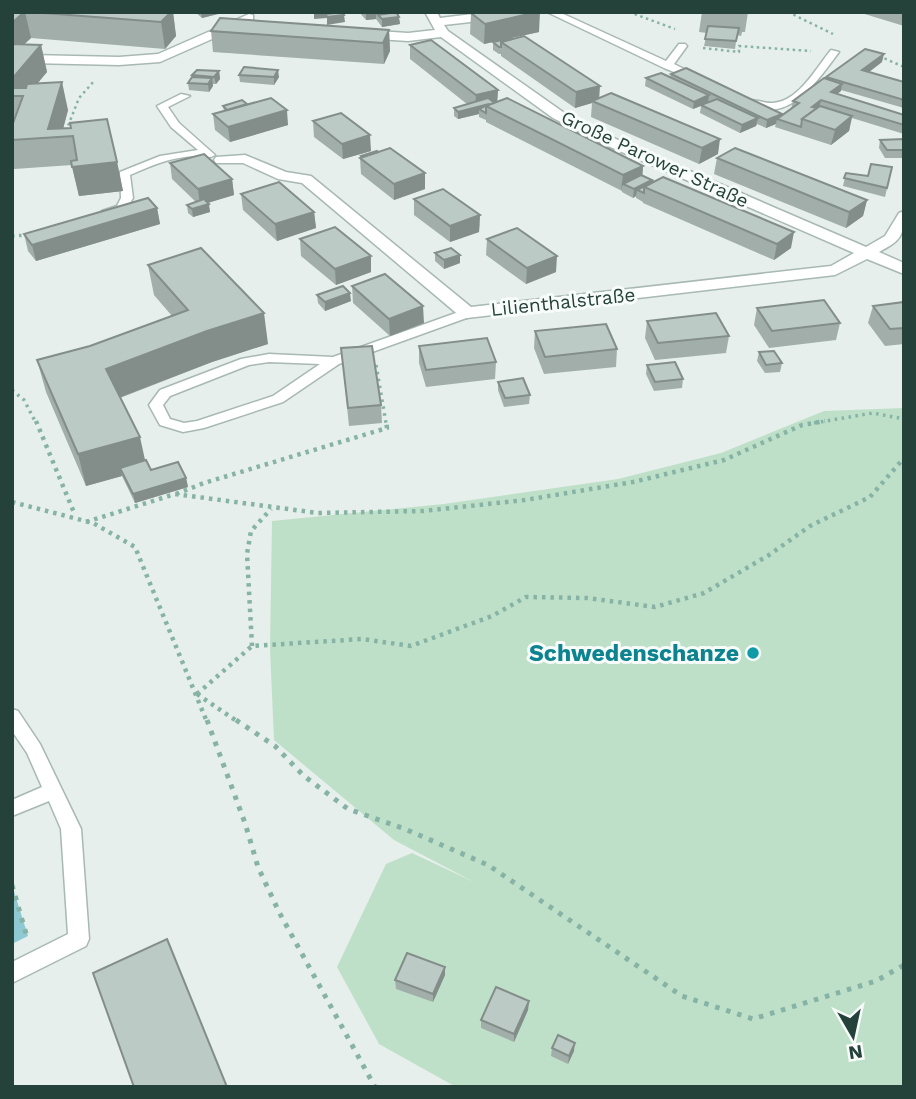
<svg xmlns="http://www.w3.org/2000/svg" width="916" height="1099" viewBox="0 0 916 1099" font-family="'Work Sans',sans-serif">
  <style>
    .green { fill: #bfe0c8 }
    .water { fill: #8ec9d4 }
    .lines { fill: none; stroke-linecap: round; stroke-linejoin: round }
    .lane-casing { stroke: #a8b8b2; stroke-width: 3 }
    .street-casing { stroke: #a8b8b2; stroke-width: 3 }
    .path-far3 { stroke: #86b3a5; stroke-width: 2.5; stroke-dasharray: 2.5 3.5; stroke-linecap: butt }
    .path-far2 { stroke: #86b3a5; stroke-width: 3.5; stroke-dasharray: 2.5 4.5; stroke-linecap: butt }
    .path-far1 { stroke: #86b3a5; stroke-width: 4.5; stroke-dasharray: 3.5 5; stroke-linecap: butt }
    .path { stroke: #86b3a5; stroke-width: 5; stroke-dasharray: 4.5 7; stroke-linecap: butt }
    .lane { fill: #fff; fill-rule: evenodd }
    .street { fill: #fff; fill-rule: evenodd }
    .wall { fill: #a1aea9 }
    .shaded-wall { fill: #838d89 }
    .building { fill: #bbcac4; stroke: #838d89; stroke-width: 2 }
    .culture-dot { fill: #0f9aa8; stroke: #f7fbf9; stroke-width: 2.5 }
    .labels { text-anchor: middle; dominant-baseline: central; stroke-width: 6; stroke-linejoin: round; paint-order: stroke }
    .far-street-label { font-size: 19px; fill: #24423a; stroke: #f7fbf9 }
    .culture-label { font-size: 23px; font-weight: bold; fill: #0d838f; stroke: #f7fbf9; text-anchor: end }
  </style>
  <rect width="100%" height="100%" fill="#e6efeb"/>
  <polygon class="green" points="904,408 904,1087 456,1087 379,1044 337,967 386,864 412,853 474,882 394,840 274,740 270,649 272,521 444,504 618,479 721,453 824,411"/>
  <polygon class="water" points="12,885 28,936 12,944"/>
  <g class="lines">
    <g class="lane-casing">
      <g id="lane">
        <polygon points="547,12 559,12 666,61 679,44 685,44 687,46 674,64 704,79 696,81 664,68"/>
        <path d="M831,50L839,52C818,80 786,129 746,102C754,97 763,104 773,103C799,101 816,68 831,50Z"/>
        <path d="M181,94L190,96L168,107L179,123L215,155C209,159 203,156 195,156C171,157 150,166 130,175L133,198L126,210L102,215V211L117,206L121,198L120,172L160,156L198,150L171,127L157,106Z"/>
        <path d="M467,309L472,310V316L339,364L283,402L204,428L183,432L160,425L149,405L160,390L241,359L269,354L333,357ZM269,362L320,364L273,396L197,421L184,423L170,419L163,405L170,396L249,365Z"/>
        <polygon points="12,709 18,711 40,744 81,829 89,939 86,946 12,983 12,962 68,934 61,829 49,801 12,816 12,800 42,787 27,753 12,731"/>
      </g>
    </g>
    <g class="street-casing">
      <g id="street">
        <path d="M425,12H437L440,18L489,12H528L522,16L444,25L448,31L563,112L618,140L866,247L885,236L899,213L904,211C904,237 901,240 879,252L904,263V274L867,259L835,275L467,318L461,317L302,183L278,179L243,163H216L214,160L216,157L245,155L286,172L311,176L471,307L831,266L854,253L608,146L553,118L441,37L408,41L362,38L356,34L362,30L408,33L435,30Z"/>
        <polygon points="249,14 253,15 253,21 160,62 119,65 30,63 24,59 30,55 119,57 158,54"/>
      </g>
    </g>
    <g class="path-far3">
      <polyline points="629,12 675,29"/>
      <polyline points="788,12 833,34"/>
      <polyline points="703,48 739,52 739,46 811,51"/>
      <polyline points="879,56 904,67"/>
      <polyline points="66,131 79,98 94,81"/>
    </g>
    <g class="path-far2">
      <polyline points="12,236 28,235"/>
      <polyline points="376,365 386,423"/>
      <polyline points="12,390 24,400 36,423"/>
      <polyline points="814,423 873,413 904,419"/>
    </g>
    <g class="path-far1">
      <polyline points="36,421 75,515"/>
      <polyline points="176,494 204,483 387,428 386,421"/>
      <polyline points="12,502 93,523 135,547 207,722"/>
      <polyline points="86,522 175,494 318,513 423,511 525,500 633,482 724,460 802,425 825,421"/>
      <polyline points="252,646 247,554 251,531 271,509"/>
      <polyline points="197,694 238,722"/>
      <polyline points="197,694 252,646 362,639 411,646 492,616 526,597 587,598 655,607 704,593 769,555 810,526 870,497 904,458"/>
    </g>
    <g class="path">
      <polyline points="207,720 245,823 258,867 279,912 375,1087"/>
      <polyline points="236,720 275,746 304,776 348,809 405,829 488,865 682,996 753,1019 876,981 904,965"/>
      <polyline points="12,885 27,937"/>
    </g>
    <use href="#lane" class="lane"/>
    <use href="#street" class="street"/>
  </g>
  <g class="wall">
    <polygon points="12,12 173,12 176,36 165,49 31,38 24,44 41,45 47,72 37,83 68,110 63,128 117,162 123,191 79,196 72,165 14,169 14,166 12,166 12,126 13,123 12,123"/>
    <polygon points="195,12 217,12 218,14 202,18"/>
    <polygon points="359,12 398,12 400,24 382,27 376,19 366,20"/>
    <polygon points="702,12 748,12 745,32 742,32 741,36 737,35 735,49 704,46 707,33 699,32"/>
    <polygon points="858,12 904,12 904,26"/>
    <polygon points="471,13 539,32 511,38 599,98 718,154 699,164 591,117 592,103 575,108 501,56 501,54 499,54 493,50 493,42 484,44 470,34"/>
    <polygon points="389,30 390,51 384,64 213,52 211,31"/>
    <polygon points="410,45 498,90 497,102 643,166 642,176 652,180 652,182 791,248 774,260 643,203 643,202 636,198 636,196 633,198 622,192 622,191 486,122 486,120 479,117 479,114 458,119 454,116 454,108 467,104 410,59"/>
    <polygon points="882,62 869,72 904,82 904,108 841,90 841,91 837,94 904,115 904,134 852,118 849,131 831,145 775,127 776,124 766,128 757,124 756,126 740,133 700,113 701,106 693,109 645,86 646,78 670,77 671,74 782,114 782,116 791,109 793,101 826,79 826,77"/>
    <polygon points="219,71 220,79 216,84 213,84 213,86 209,92 189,90 188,83 193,77 192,75"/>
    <polygon points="239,75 279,77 274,85 240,82"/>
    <polygon points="247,105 288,125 230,142 215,130 213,114 224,111 223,106"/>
    <polygon points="313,121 371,151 343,159 314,137"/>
    <polygon points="904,139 904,158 885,158 879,148 880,140"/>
    <polygon points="361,156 425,189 394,200 361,174 360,158"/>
    <polygon points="717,158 867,200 863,216 846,228 714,174"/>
    <polygon points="170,163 232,179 234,195 208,203 210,212 193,217 188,213 187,205 196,202 172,179"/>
    <polygon points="892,167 885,197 843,186 846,173 868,176"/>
    <polygon points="241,194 314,212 316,228 277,241 243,210"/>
    <polygon points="414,199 480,215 479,232 450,242 414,215"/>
    <polygon points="157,208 160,224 36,261 28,251 24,234"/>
    <polygon points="300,239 371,256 371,272 336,285 301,256"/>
    <polygon points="487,239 556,272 526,284 486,255"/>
    <polygon points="435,253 460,263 444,269 435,261"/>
    <polygon points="148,265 268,344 212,362 120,398 145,461 151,470 186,478 188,487 135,503 122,476 86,486 46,392 37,360 90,346 172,316 154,295"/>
    <polygon points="352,286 424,323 390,336 353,303"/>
    <polygon points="317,295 351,301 325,311 318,303"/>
    <polygon points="904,302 904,344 885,346 868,323 873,306"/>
    <polygon points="757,308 840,323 836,340 769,348 754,325"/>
    <polygon points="647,321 729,336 726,353 655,360 645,338"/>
    <polygon points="535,331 617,349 616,367 544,374 534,348"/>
    <polygon points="419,346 496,362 495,379 426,387 419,363"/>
    <polygon points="341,348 381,405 382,423 349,426"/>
    <polygon points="759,352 782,363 780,372 765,373 757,361"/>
    <polygon points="647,365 683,379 682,388 654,391 646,374"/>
    <polygon points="498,382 530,395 529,404 504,407 498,390"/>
    <polygon points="445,975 433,1002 396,989 395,980"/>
    <polygon points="529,1001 528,1010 514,1042 481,1028 481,1020"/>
    <polygon points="552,1048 574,1051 568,1064 551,1056"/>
  </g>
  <g class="shaded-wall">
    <polygon points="25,12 31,38 12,56 12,23"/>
    <polygon points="171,12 173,12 176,36 165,49 161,22"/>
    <polygon points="201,12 217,12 218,14 202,18"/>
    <polygon points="314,12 334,12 334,16 344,15 345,22 327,25 327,18 314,19"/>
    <polygon points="376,12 376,19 366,20 366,13"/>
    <polygon points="378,12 398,12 400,24 382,27 382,19 378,15"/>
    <polygon points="537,12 540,12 539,32 484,44 485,24"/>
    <polygon points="389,30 390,51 384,64 383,43"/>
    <polygon points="41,45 47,72 24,100 23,96 12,96 12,79"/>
    <polygon points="884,54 882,62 861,78 862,70"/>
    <polygon points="278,70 279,77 274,85 274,77"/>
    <polygon points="219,71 220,79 216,84 214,77"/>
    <polygon points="212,78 213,86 209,92 208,84"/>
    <polygon points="62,82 68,110 61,137 48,129"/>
    <polygon points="842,84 841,91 829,100 831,92"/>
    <polygon points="600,86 599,101 592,101 592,103 575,108 576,92"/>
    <polygon points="498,90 497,105 479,109 479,114 458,119 458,112 475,108 476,95"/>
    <polygon points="709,95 708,103 693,109 694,102"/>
    <polygon points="821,100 819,108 810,114 812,107"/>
    <polygon points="287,110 288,125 230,142 228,127"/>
    <polygon points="782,114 781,121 777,119 776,124 766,128 767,120"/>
    <polygon points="852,116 849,131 831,145 835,130"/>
    <polygon points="758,118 756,126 740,133 742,125"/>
    <polygon points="370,135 371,151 343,159 342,144"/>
    <polygon points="720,139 718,154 699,164 702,148"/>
    <polygon points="117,162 123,191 79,196 72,167"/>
    <polygon points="643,166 642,181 623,184 621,191 623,175"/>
    <polygon points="425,173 425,189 394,200 394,184"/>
    <polygon points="232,179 234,195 200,205 198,189"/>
    <polygon points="652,180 651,188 644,187 637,190 636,196 633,198 634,189"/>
    <polygon points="867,200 863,216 846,228 849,212"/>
    <polygon points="209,204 210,212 193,217 192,209"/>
    <polygon points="157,208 160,224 36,261 32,245"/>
    <polygon points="314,212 316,228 277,241 275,224"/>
    <polygon points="480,215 479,232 450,242 450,226"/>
    <polygon points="794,232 791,248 774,260 777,244"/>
    <polygon points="460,255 460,263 444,269 444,260"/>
    <polygon points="371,256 371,272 336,285 335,269"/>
    <polygon points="557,256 556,272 526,284 527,268"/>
    <polygon points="350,293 351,301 325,311 325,302"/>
    <polygon points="423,306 424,323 390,336 389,319"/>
    <polygon points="264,313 268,344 212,362 113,400 106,369 207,331"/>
    <polygon points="140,437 147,469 120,468 122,476 86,486 78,454"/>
    <polygon points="186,478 188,487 135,503 133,494"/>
    <polygon points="445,967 445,975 433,1002 433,994"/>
    <polygon points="529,1001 528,1010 514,1042 514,1034"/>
    <polygon points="575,1043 574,1051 568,1064 569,1056"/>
  </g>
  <g class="building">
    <polygon points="12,12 24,12 12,23"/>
    <polygon points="30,12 171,12 161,22"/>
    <polygon points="342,12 344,15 327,17 326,14"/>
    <polygon points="396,12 399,17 382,19 378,15"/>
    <polygon points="476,12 537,12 485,24 471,13"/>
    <polygon points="220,18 389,30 383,43 211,31"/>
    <polygon points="708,26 739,28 736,41 705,39"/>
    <polygon points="524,36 600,86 576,92 501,42"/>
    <polygon points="511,38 512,39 501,42 501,47 499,47 493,42"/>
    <polygon points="431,40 498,90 476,95 410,45"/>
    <polygon points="12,44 41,45 12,79"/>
    <polygon points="865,49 884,54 862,70 904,82 904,100 826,77"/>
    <polygon points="244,67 278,70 274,77 239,75"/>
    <polygon points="686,68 782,114 767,120 671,74"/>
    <polygon points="197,70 219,71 214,77 192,75"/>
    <polygon points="661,73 709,95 694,102 646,78"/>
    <polygon points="192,77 212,78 208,84 188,83"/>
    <polygon points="824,78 842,84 831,92 904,115 904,125 821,100 812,107 817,108 802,119 801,127 777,119 799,103 793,101"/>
    <polygon points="62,82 48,129 71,128 70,123 107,119 117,162 72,167 71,161 77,160 73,136 12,140 12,126 23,96 12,96 12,88 26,88 27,84"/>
    <polygon points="611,93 720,139 702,148 592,101"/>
    <polygon points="271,98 287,110 228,127 213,114"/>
    <polygon points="488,98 495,103 486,106 486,113 479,109 489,104 458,112 454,108"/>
    <polygon points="507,98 643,166 623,175 486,106"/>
    <polygon points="717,99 758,118 742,125 701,105"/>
    <polygon points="242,100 247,104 227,110 223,106"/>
    <polygon points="820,106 852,116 835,130 802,119"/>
    <polygon points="341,113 370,135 342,144 313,121"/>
    <polygon points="904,139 904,150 887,150 880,140"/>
    <polygon points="390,148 425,173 394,184 360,158"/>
    <polygon points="735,148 867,200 849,212 717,158"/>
    <polygon points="377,151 378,152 362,157 361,156"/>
    <polygon points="204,154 232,179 198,189 170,163"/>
    <polygon points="871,164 892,167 887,188 844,178 846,173 868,176"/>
    <polygon points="641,175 652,180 634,189 623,184"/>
    <polygon points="663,177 794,232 777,244 644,187"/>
    <polygon points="654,181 644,187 644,193 637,190"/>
    <polygon points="279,182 314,212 275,224 241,194"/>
    <polygon points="443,189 480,215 450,226 414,199"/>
    <polygon points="148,198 157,208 32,245 24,234"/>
    <polygon points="204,199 209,204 192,209 187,205"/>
    <polygon points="335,227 371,256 335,269 300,239"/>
    <polygon points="517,228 557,256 527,268 487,239"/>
    <polygon points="201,248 264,313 207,331 106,369 140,437 78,454 37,360 90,346 188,310 148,265"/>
    <polygon points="451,248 460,255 444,260 435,253"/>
    <polygon points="385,274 423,306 389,319 352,286"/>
    <polygon points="343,286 350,293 325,302 317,295"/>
    <polygon points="824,300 840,323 772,331 757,308"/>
    <polygon points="904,302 904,328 890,329 873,306"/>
    <polygon points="716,313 729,336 658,343 647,321"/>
    <polygon points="606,324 617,349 545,357 535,331"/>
    <polygon points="487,338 496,362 426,370 419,346"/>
    <polygon points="372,346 381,405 348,408 341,348"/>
    <polygon points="774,351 782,363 766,365 759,352"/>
    <polygon points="675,362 683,379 655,382 647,365"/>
    <polygon points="523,378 530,395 505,398 498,382"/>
    <polygon points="146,460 151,470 178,462 186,478 133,494 120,468"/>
    <polygon points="167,939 227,1087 134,1087 93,973"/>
    <polygon points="407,953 445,967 433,994 395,980"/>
    <polygon points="496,987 529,1001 514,1034 481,1020"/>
    <polygon points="558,1035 575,1043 569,1056 552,1048"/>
  </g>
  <circle class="culture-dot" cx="753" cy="653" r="7"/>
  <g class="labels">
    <g class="far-street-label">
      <text transform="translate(655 159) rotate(25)">Große Parower Straße</text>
      <text transform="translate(563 302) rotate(-6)">Lilienthalstraße</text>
    </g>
    <g class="culture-label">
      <text x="739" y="653">Schwedenschanze</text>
    </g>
  </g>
  <rect width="916" height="1099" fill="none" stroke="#24423a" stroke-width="28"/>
  <g transform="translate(853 1036) rotate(171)" stroke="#f7fbf9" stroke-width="5" paint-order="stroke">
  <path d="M0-5L12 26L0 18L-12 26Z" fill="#24423a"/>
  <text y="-10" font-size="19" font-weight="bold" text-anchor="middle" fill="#24423a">N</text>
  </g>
</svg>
